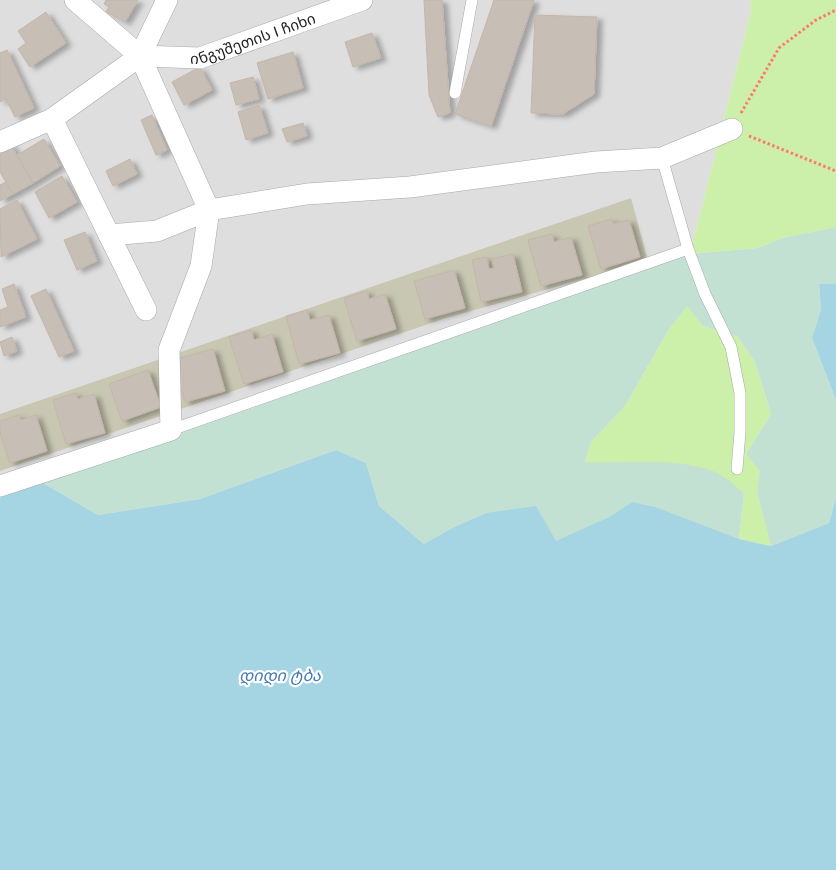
<svg xmlns="http://www.w3.org/2000/svg" width="836" height="870" viewBox="0 0 836 870" font-family="Arial,'Noto Sans Georgian',sans-serif">
  <style>
    .residential { fill: #dfdede }
    .construction { fill: #c8c7b2 }
    .grass { fill: #ccefaa }
    .wetland { fill: #c3e1d3 }
    .water { fill: #a5d5e2 }
    .building { fill: #c7beb6; stroke: #c5b5a8; filter: url(#shadow) }
    .lines { fill: none; stroke-linecap: round; stroke-linejoin: round }
    .lane-casing { stroke: #a8a8a8; stroke-width: 12 }
    .street-casing { stroke: #a8a8a8; stroke-width: 22 }
    .path { stroke: #ff796b; stroke-width: 3; stroke-dasharray: 2.5 2.5; stroke-linecap: butt }
    .lane { stroke: #fff; stroke-width: 11 }
    .street { stroke: #fff; stroke-width: 21 }
    .labels { text-anchor: middle; dominant-baseline: central; stroke-width: 4.5; stroke-linejoin: round; paint-order: stroke }
    .street-label { font-size: 15px; fill: #212121; stroke: #fff }
    .water-label { font-size: 16px; font-style: italic; fill: #427ab1; stroke: #fff }
  </style>
  <defs>
    <filter id="shadow"><feDropShadow dx="5.5" dy="3" stdDeviation="2.5" flood-color="#0004"/></filter>
  </defs>
  <rect width="100%" height="100%" fill="#f2eee7"/>
  <polygon class="residential" points="0,0 750,0 751,11 690,254 503,317 332,380 0,496"/>
  <polygon class="construction" points="631,198 648,261 446,318 0,471 0,414"/>
  <g class="grass">
    <polygon points="750,0 836,0 836,227 782,238 758,248 690,254 751,11"/>
    <polygon points="687,305 703,326 738,337 755,362 771,414 746,454 761,471 757,491 771,546 739,539 744,493 673,464 585,463 591,442 625,406 669,329"/>
  </g>
  <path class="wetland" d="M836,227V284L819,285L821,309L812,338L836,400V497L829,523L771,546L757,491L760,471L746,454L771,414L755,362L738,337L703,326L687,306L669,329L625,406L591,442L585,462C622,464 678,457 713,471C725,476 734,485 744,493L739,539L632,502L609,517L556,542L486,513L452,528L424,544L379,506L366,463L336,450L200,499L98,515L41,482L332,380L503,317L690,254L758,248L782,238Z"/>
  <g class="water">
    <polygon points="819,284 836,284 836,400 812,338 821,309"/>
    <polygon points="336,450 366,463 379,506 424,544 452,528 486,513 536,506 556,541 609,517 632,502 655,507 739,539 771,546 829,523 836,497 836,870 0,870 0,496 41,482 98,515 200,499"/>
  </g>
  <g class="building">
    <polygon points="106,0 138,0 125,22 106,12 109,7 104,4"/>
    <polygon points="424,0 442,0 450,113 438,117 429,95"/>
    <polygon points="494,0 534,0 491,126 455,114"/>
    <polygon points="46,12 66,43 30,67 18,49 26,43 18,31"/>
    <polygon points="535,15 597,17 594,94 563,114 531,113"/>
    <polygon points="372,33 381,58 353,67 345,42"/>
    <polygon points="7,50 34,108 15,117 6,99 0,102 0,53"/>
    <polygon points="293,52 303,88 268,99 257,63"/>
    <polygon points="200,67 212,90 184,105 172,82"/>
    <polygon points="253,77 259,99 236,105 230,83"/>
    <polygon points="259,105 268,133 246,140 238,112"/>
    <polygon points="152,115 167,150 156,155 141,120"/>
    <polygon points="303,123 307,136 287,142 282,129"/>
    <polygon points="44,139 60,166 33,183 17,155"/>
    <polygon points="10,143 33,183 13,194 0,172 0,148"/>
    <polygon points="130,159 137,174 113,186 106,171"/>
    <polygon points="62,176 77,202 49,218 35,192"/>
    <polygon points="6,182 13,194 0,201 0,185"/>
    <polygon points="17,200 37,239 1,257 0,209"/>
    <polygon points="612,219 613,224 629,220 640,257 601,269 588,226"/>
    <polygon points="85,232 97,261 77,270 64,240"/>
    <polygon points="552,234 554,242 571,237 582,275 541,286 528,240"/>
    <polygon points="513,254 522,292 481,302 472,260 487,257 489,269 494,268 492,259"/>
    <polygon points="454,270 465,308 425,319 414,281"/>
    <polygon points="14,284 26,317 0,327 0,310 8,307 2,289"/>
    <polygon points="46,289 74,351 59,357 31,296"/>
    <polygon points="367,291 369,299 385,294 396,329 357,341 344,298"/>
    <polygon points="307,310 310,320 329,315 340,353 299,364 286,316"/>
    <polygon points="251,330 254,340 272,334 283,372 244,384 229,337"/>
    <polygon points="12,337 17,351 4,356 0,342"/>
    <polygon points="213,349 225,391 185,402 173,360"/>
    <polygon points="148,370 161,407 122,421 109,384"/>
    <polygon points="76,393 78,399 94,394 105,433 66,444 53,400"/>
    <polygon points="19,415 21,420 36,415 47,451 10,463 0,433 0,421"/>
  </g>
  <g class="lines">
    <g class="lane-casing">
      <g id="lane">
        <polyline points="455,93 472,0"/>
        <polyline points="688,249 705,294 731,347 740,393 740,432 737,469"/>
        <polyline points="171,430 688,249 662,158"/>
      </g>
    </g>
    <g class="street-casing">
      <g id="street">
        <path id="s1" d="M140,56L200,58L362,0"/>
        <polyline points="52,119 146,310"/>
        <polyline points="0,142 52,119 140,56 167,0"/>
        <polyline points="109,235 157,231 209,210 307,194 410,187 596,162 662,158 732,129"/>
        <polyline points="0,486 171,430 169,350 201,266 209,210 140,56 75,0"/>
      </g>
    </g>
    <g class="path">
      <polyline points="741,113 779,48 816,20 836,10"/>
      <polyline points="749,136 836,171"/>
    </g>
    <use href="#lane" class="lane"/>
    <use href="#street" class="street"/>
  </g>
  <g class="labels">
    <g class="street-label">
      <text stroke="none"><textPath href="#s1" startOffset="116">ინგუშეთის I ჩიხი</textPath></text>
    </g>
    <g class="water-label">
      <text x="280" y="675">დიდი ტბა</text>
    </g>
  </g>
</svg>
